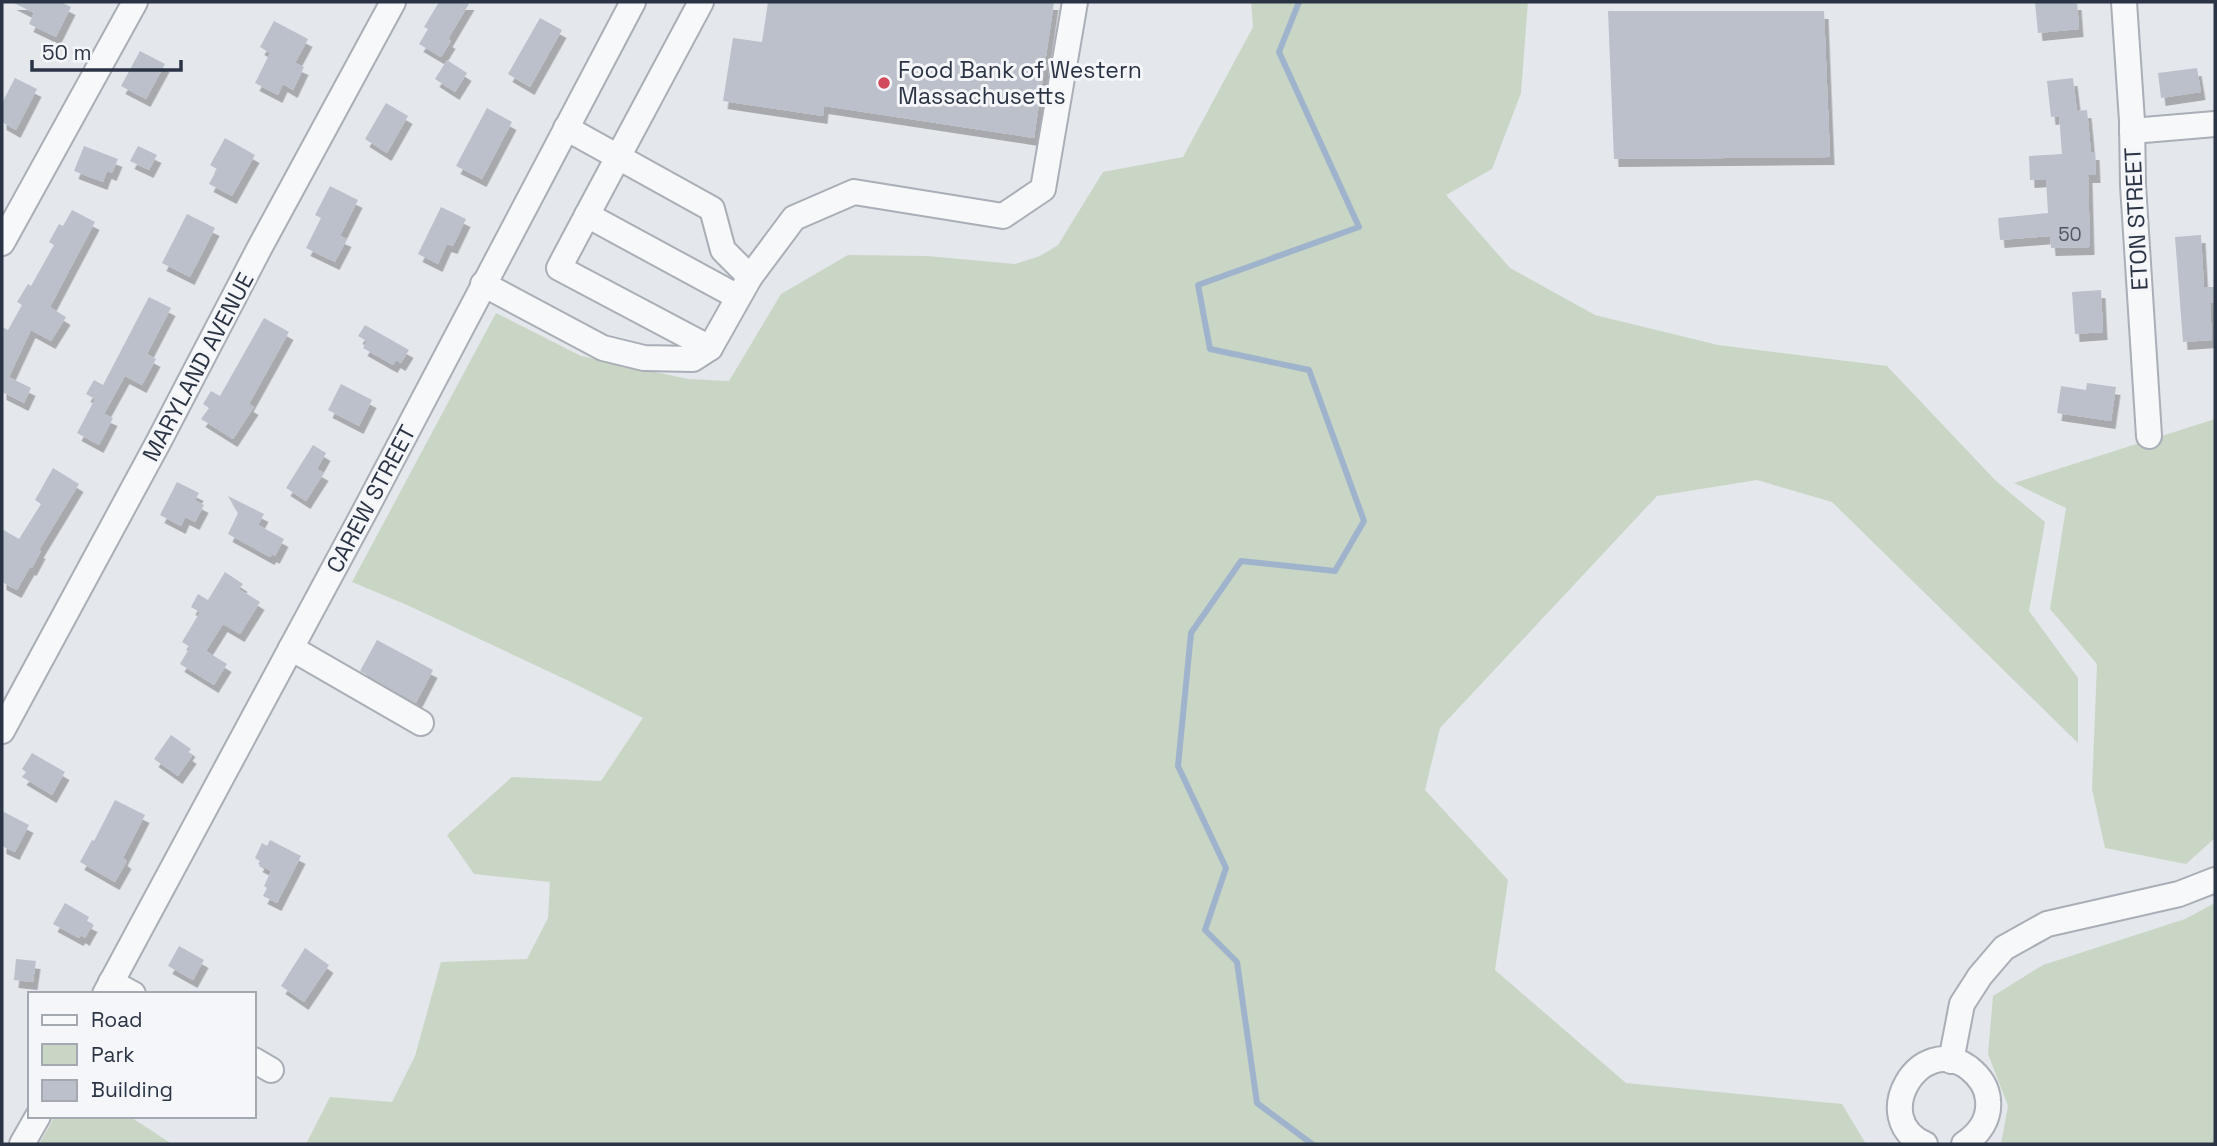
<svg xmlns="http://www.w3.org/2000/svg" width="2217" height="1146" viewBox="0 0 2217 1146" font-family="'Space Grotesk',sans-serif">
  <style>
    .green { fill: #c9d6c5 }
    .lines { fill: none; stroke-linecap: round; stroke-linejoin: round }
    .stream { stroke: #9fb4cc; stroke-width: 6 }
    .building { fill: #bbc0ca; filter: url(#shadow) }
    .minor-casing { stroke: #a9aeb7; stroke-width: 28 }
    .minor { stroke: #f7f8fa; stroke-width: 24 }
    .poi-dot { fill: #d1495b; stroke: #f4f6f9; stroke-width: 2.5 }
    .labels { text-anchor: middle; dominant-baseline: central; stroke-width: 6; stroke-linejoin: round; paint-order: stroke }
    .number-label { font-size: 19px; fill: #4f5766 }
    .poi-label { font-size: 23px; fill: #2b3445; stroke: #f4f6f9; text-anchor: start }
    .street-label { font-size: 23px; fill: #2b3445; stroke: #f4f6f9 }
  </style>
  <defs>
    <filter id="shadow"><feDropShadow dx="4.5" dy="8" stdDeviation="0" flood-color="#0004"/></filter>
  </defs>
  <rect width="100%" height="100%" fill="#e4e7ec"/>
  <g class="green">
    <polygon points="1251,2 1528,2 1521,93 1492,169 1446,195 1510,268 1595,315 1718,345 1887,366 1996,481 2045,522 2029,611 2078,678 2078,743 1832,502 1757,480 1657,496 1440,728 1425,790 1508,880 1495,970 1626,1083 1842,1104 1866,1144 306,1144 330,1097 392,1102 415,1056 441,962 527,959 548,918 550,882 474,874 447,835 512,777 601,781 643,718 569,681 407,605 352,582 496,313 581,356 688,379 729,381 781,294 848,255 927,256 1015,264 1040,256 1058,245 1103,172 1183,157 1253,27"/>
    <polygon points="2215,419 2215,838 2186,864 2105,848 2092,789 2097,664 2050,609 2066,508 2014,483"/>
    <polygon points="2215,903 2215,1144 2001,1144 2008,1106 1988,1054 1993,996 2043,965 2185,919"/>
    <polygon points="55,1116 129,1116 172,1144 39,1144"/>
  </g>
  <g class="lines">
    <polyline class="stream" points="1299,2 1279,52 1359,227 1198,285 1210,349 1309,370 1364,521 1335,571 1241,561 1191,633 1178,766 1226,868 1205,930 1237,962 1257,1103 1312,1144"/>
  </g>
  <g class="building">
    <polygon points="12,2 61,2 71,7 56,37 29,24 34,13"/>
    <polygon points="439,2 470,2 448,39 451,41 441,57 419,44 428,29 424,27"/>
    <polygon points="768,2 1054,2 1034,138 824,106 823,116 723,101 733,38 762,42"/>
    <polygon points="2035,2 2077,2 2079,29 2038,33"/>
    <polygon points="1608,11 1824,11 1830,157 1614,159"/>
    <polygon points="540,18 562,30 530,87 508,74"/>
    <polygon points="274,21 308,39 295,63 304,67 293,90 283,84 278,95 255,83 270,53 260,47"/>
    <polygon points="140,51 165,64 146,99 121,86"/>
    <polygon points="447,60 467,73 455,92 435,79"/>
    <polygon points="2197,68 2201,92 2161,98 2158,73"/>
    <polygon points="15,78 37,89 16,130 2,122 2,103"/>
    <polygon points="2073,78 2077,111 2087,110 2091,152 2095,152 2096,175 2088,175 2090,247 2051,248 2050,236 2000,240 1998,218 2048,213 2046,179 2030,180 2029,156 2062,154 2059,116 2051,117 2047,81"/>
    <polygon points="386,103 408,116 387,153 365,139"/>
    <polygon points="487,108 512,122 482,179 456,166"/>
    <polygon points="225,138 255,155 232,196 209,184 217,169 210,165"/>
    <polygon points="84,146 118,159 112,173 107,171 103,182 74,171"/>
    <polygon points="138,146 157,155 149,170 130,161"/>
    <polygon points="330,186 358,200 340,236 347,239 335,262 306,248 321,218 315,215"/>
    <polygon points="441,207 466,219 453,246 447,244 438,264 418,254"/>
    <polygon points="72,210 95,222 50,307 66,317 51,341 31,330 9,377 31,388 24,403 2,392 2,327 8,330 22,305 17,302 28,284 31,286 54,245 49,242 59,224 63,226"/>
    <polygon points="187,214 215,228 190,277 162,263"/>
    <polygon points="2201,235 2204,287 2215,287 2215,303 2210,303 2212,340 2183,342 2175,237"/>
    <polygon points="2101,290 2103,332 2075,334 2072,292"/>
    <polygon points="149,297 171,308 147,354 156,359 142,385 125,376 104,414 113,418 99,445 77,433 95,399 86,394 94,380 103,385"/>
    <polygon points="264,318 289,332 249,404 254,407 233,439 201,419 209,408 203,404 211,391 220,396"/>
    <polygon points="365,325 409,350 401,363 396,360 393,365 363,348 367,341 358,336"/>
    <polygon points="2087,383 2116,387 2111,421 2057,413 2061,386 2086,390"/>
    <polygon points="341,384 372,400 359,426 328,410"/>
    <polygon points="313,445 326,453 317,469 324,473 306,501 286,488"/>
    <polygon points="53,468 79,484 39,550 41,551 32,568 30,567 17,590 2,582 2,529 19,539 41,504 35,500"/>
    <polygon points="177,482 199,493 195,500 204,505 195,522 185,517 181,526 160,515"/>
    <polygon points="228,496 264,514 258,525 284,539 275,556 272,554 270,557 228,534 238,513"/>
    <polygon points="225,572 243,584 239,589 260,602 240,634 223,624 206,651 227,664 214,685 180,664 190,647 182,642 200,612 191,607 198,594 208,600"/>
    <polygon points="377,640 433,670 416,703 360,671"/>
    <polygon points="171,735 191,749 188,753 192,756 178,776 154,759"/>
    <polygon points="32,753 65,772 52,795 22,777 26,772 22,769"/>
    <polygon points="115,800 145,815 123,858 127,861 115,882 80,862 92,840 94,841"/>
    <polygon points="2,811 29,825 15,852 2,846"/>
    <polygon points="270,840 301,856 277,903 263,896 267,888 264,886 271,871 258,864 260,861 255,858 262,843 267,846"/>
    <polygon points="65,903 89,917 87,921 93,924 85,938 81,935 79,938 53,924"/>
    <polygon points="179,946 204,960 193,980 168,966"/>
    <polygon points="305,948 329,965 304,1002 281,986"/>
    <polygon points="16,959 36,961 33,982 14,980"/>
  </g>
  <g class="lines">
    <g class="minor-casing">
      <g id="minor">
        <polyline points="2124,2 2132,121 2133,185 2149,436"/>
        <path d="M566,128C615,155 663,182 712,209L723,250L750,277L710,348L559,268C606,179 654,90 701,2"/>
        <polyline points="2132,131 2215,124"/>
        <polyline points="587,215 738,297"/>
        <polyline points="2,243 135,2"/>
        <polyline points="750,277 794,218 854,192 1003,216 1043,189 1075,2"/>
        <polyline points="483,284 603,348 644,358 693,359 710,348"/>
        <polyline points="291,648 421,723"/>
        <polyline points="2,731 159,441 260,247 393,2"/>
        <polyline points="111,982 133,994"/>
        <polyline points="105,994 367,507 633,2"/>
        <polyline points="254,1060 271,1070"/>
        <polyline points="1951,1061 1962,1004 1980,976 2004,948 2047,924 2179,894 2215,880"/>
        <polyline points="22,1144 38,1116"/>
        <path d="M1925,1144C1868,1120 1919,1031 1969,1068C1979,1076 1987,1087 1988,1100C1990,1119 1979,1134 1964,1144"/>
      </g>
    </g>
    <use href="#minor" class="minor"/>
  </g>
  <circle class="poi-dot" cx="884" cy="83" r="7"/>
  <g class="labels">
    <g class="number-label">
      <text x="2070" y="234">50</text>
    </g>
    <g class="poi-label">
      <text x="898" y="70">Food Bank of Western<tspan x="898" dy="26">Massachusetts</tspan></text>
    </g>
    <g class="street-label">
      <text transform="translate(2136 219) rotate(-93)">ETON STREET</text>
      <text transform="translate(198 367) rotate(-62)">MARYLAND AVENUE</text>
      <text transform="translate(371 499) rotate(-62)">CAREW STREET</text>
    </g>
  </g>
  <rect width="2217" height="1146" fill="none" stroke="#2b3445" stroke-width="7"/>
  <rect x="28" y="992" width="228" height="126" fill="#f4f6f9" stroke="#a4a8b1" stroke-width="2"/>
  <rect x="42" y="1015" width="35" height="10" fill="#f7f8fa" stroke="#a4a8b1" stroke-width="2"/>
  <text x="91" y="1027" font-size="21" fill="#2b3445">Road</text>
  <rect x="42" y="1044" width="35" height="21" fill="#c9d6c5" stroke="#a4a8b1" stroke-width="2"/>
  <text x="91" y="1062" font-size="21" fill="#2b3445">Park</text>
  <rect x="42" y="1080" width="35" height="21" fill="#bbc0ca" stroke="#a4a8b1" stroke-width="2"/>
  <text x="91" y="1097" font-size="21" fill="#2b3445">Building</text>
  <path d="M32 60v10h149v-10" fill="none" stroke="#2b3445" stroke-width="3.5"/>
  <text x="42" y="60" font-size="21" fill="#2b3445" stroke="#f4f6f9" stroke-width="5" paint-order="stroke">50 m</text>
</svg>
